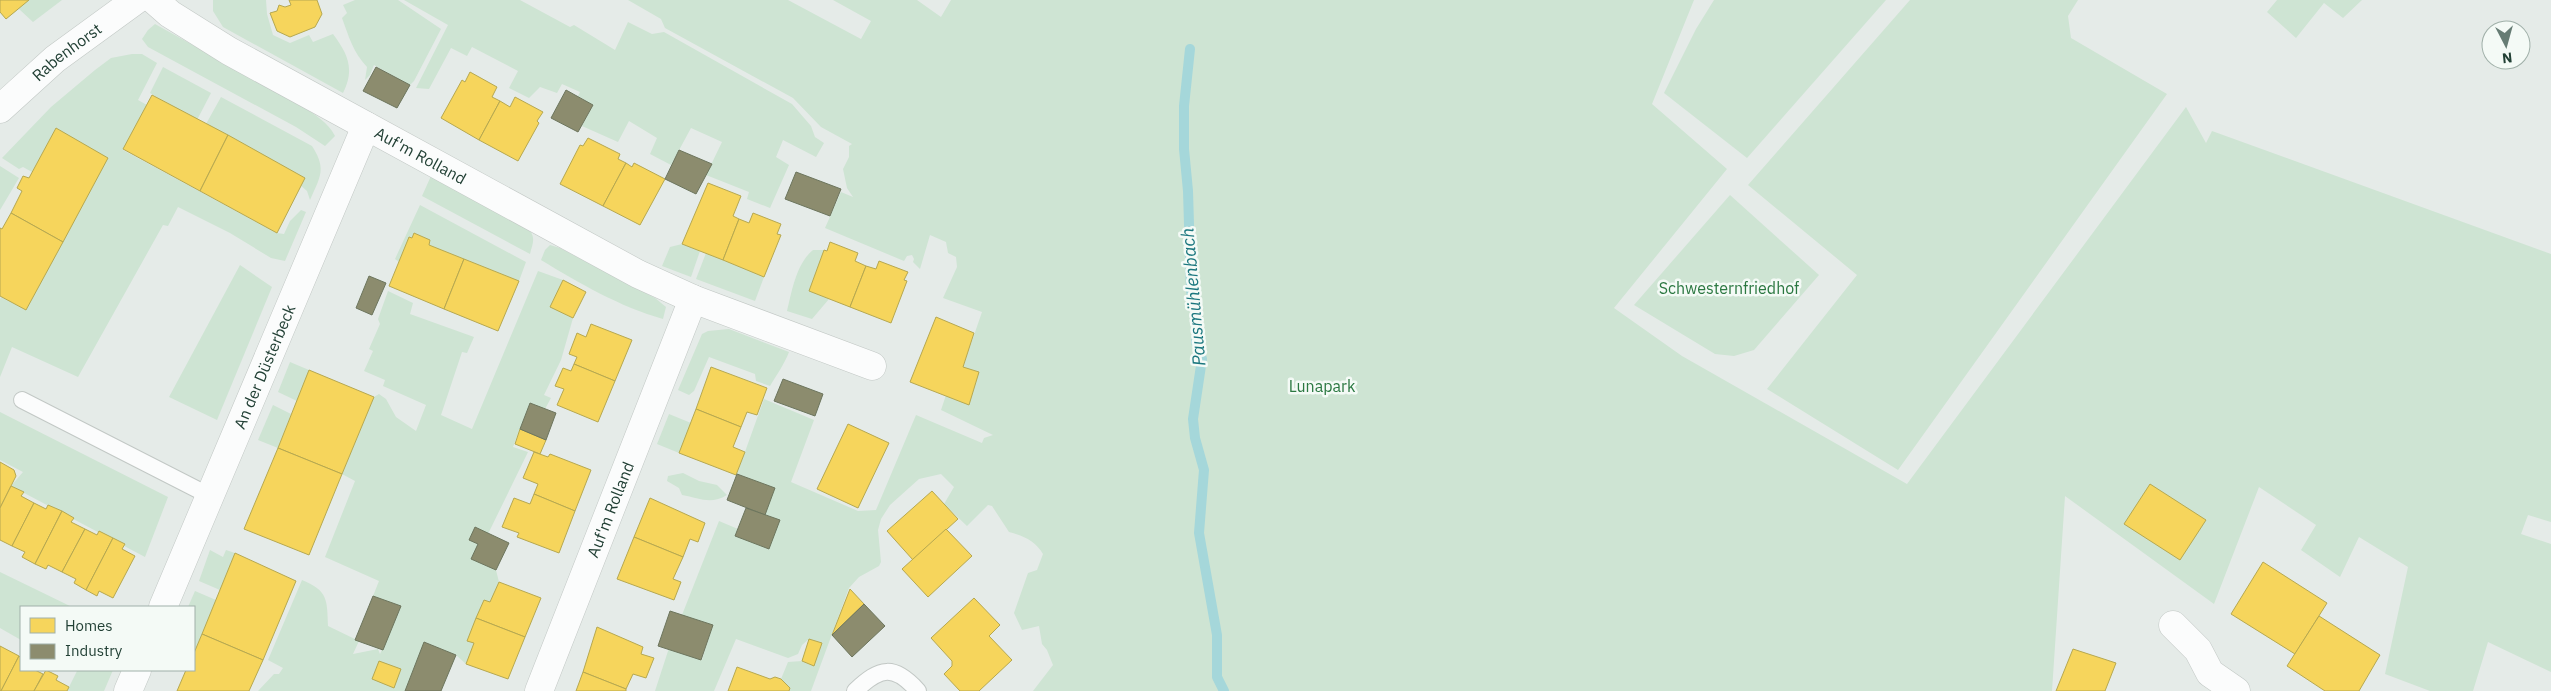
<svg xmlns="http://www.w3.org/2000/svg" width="2551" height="691" viewBox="0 0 2551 691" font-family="'IBM Plex Sans',sans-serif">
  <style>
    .green { fill: #cee4d3 }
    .homes { fill: #f6d55c; stroke: #b6a850 }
    .industry { fill: #8c8c6e; stroke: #6c755d }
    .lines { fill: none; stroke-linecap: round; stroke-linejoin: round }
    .stream { stroke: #a5d7da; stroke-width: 10 }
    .lane-casing { stroke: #c2c8c5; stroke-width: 18 }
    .street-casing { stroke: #c2c8c5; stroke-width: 29 }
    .lane { stroke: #fbfcfc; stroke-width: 16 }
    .street { stroke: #fbfcfc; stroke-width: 28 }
    .labels { text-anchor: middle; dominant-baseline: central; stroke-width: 5; stroke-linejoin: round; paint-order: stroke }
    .street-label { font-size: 16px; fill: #224035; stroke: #f4faf6 }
    .park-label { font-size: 16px; fill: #2b7841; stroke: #f4faf6 }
    .water-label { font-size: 18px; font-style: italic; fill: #1a767e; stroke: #f4faf6 }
  </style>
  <rect width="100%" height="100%" fill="#e5ebe8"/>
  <g class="green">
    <polygon points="0,0 62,0 33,22 19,9 6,19 0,12"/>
    <path d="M213,0H266L267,14L273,35L290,43L309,35L313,42L333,34C348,54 355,69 343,93L223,27L213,11Z"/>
    <path d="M355,0H398L441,29L414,81L410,85L374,65L370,75L365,80L367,67C353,52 349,37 342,18L347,13L343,5Z"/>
    <polygon points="404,0 520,0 570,27 574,25 615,50 628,22 652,34 664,32 792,104 811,126 815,137 824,143 816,157 783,140 776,157 789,165 770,208 747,199 749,192 706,175 722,142 691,128 671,165 650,154 657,138 629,121 618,142 582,126 593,105 578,96 580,92 562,84 557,93 540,87 529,98 509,88 518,71 472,47 467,56 451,48 429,89 416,88 448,25"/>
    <path d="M628,0H788L861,39L871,21L833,0H917L941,17L951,0H1694L1652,104L1727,169L1614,308L1682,356L1907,484L2186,107L2206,143L2212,131L2551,254V522L2528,515L2521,534L2551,544V672L2488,642L2473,691H2430L2385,674L2408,567L2359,537L2340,577L2301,550L2316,525L2259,487L2214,604L2065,496L2052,691H1033L1053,665L1047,650L1042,644L1039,626L1022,630L1014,613L1028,573L1037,570L1043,554C1035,541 1024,536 1009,532L992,506L988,505L967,526L944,504L954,487L941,474L919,479L890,505L881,519L878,530L881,562L879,566L859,577L849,588L811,691H789L790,688L781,679L788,662L802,661L814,666L822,643L809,639L802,645L798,654L788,658L736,639L714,691H655L669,648L702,660L713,625L682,615L719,521L738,529L735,535L765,515L774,488L737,474L764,399L814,420L791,482L858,511L876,510L916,415L982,443L984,438L993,435L941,410L946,395L969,404L979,372L963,367L982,312L943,298L957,267L956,257L948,253L946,242L930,235L920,269L913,262L914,259L912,255L907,256L904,261L825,228L841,192L853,197L847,188L843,169L849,157V146L852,144L821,127L793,98L665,28L661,19Z"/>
    <polygon points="1714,0 1886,0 1747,158 1664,93 1696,29"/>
    <polygon points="1910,0 2078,0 2068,16 2071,38 2167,94 1898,470 1767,389 1857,275 1748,185"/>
    <polygon points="2277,0 2362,0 2343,18 2324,3 2296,38 2267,12"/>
    <path d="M155,24L302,106C315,115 328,122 335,136L325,146L296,127L148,47L142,39L148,30Z"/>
    <polygon points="132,54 142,54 157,63 138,100 147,105 123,150 277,233 284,234 290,221 301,210 306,212 285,261 271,258 230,233 178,207 168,226 163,225 78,377 12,347 0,377 0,299 1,297 26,310 107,159 56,128 32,172 23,167 19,169 2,158 51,107 95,70 111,58"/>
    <polygon points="163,67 211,93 197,120 150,93"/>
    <path d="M221,97L312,146C327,169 320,177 310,200L307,191L300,185L305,178L206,124Z"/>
    <polygon points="0,166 19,178 0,210"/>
    <path d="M431,176L530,231C536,239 532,245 530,254L422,196Z"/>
    <polygon points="1730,195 1819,275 1754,350 1734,356 1715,354 1634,305"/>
    <polygon points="420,205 526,262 519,281 429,245 430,240 414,233 399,262 395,259"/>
    <polygon points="682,244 700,251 691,277 662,266 670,247"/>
    <path d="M550,245L560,248L655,298L666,307L663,319C620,307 579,283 541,260L545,250Z"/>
    <path d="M813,250H824L809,291L829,299L812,319L787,311C792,291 796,264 813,250Z"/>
    <polygon points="706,253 764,277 755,301 696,279"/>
    <polygon points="240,265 272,287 217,420 169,397"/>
    <path d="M538,271L563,280L550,307L573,318L561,360L544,395L551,398L545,409L530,403L513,447L528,452L488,534L475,527L469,540L478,544L471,559L496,570L499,582L466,664L456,655L425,642L405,691H258L274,674H279L283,668L268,660L302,580C328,591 327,599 328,626L359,641L353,654L378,649L380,654L401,606L373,596L379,581L325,557L355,481L342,474L374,397L379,394L386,399L396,417L416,431L426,405L383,386L385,380L364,371L373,351L369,349L380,324L378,319L388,291L413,303L410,314L474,337L467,353L462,352L441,415L472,429Z"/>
    <path d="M729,329L789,352C784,365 777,374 770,386L756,381L755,374L709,357L694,391L689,395L678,390L702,334L708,331Z"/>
    <polygon points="290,362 309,370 297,401 278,392"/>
    <polygon points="273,405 291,414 278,448 258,440"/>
    <polygon points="0,412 168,497 145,557 11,486 23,472 0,460"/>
    <polygon points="669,414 691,423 679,453 657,444"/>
    <path d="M683,473L699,481L717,485L727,495C711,505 699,498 682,495L679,488L667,481L668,476Z"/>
    <polygon points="210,550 223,557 226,550 235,553 220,590 199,581"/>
    <polygon points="0,572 72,607 21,607 21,640 0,628"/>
    <polygon points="195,591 216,600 194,653 194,607 188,607"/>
    <polygon points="75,670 113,670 104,691 67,691 77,671"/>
  </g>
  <g class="homes">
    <polygon points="0,0 29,0 6,19 0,12"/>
    <polygon points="289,0 317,0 322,14 315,27 290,37 277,31 270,13 277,11 279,5 285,7 291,5"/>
    <polygon points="470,72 497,87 492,97 500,101 479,140 441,118 462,80 465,82"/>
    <polygon points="152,95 228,135 200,191 123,149"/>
    <polygon points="515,97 543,112 537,121 539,123 518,161 479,140 500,101 510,107"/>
    <polygon points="56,128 108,158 63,242 11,213 22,191 17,188 23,176 29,178"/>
    <polygon points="228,135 305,178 277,233 200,191"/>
    <polygon points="588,138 620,154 618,159 626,163 603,206 560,184 580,145 583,146"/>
    <polygon points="626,163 632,167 634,163 665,179 640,225 603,206"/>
    <polygon points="708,183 741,196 733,216 739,219 723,260 682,244"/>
    <polygon points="11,213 63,242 26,310 0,296 0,228 2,229"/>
    <polygon points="753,213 781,224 777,234 781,235 764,277 723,260 739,219 749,223"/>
    <polygon points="414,233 430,240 429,245 464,259 444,309 389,286 409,237 412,238"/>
    <polygon points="830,242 858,253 855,261 866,266 850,307 809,291 824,250 827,251"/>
    <polygon points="464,259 519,281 498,331 444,309"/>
    <polygon points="879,261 908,272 904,280 907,281 891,323 850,307 866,266 876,269"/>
    <polygon points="563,280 586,292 573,318 550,307"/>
    <polygon points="936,317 974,333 963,367 979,372 969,405 910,382"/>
    <polygon points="591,324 632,340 615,381 574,364 577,357 569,354 577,333 586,337"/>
    <polygon points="574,364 615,381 598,422 557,405 564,389 555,386 563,368 571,371"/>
    <polygon points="711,367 767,388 757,415 747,412 741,427 696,409"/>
    <polygon points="309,370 374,397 342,474 278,448"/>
    <polygon points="696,409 741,427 733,447 745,452 736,475 679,453"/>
    <polygon points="848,424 889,443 858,508 817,489"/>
    <polygon points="520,429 546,440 540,454 515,444"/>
    <polygon points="278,448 342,474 309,555 244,529"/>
    <polygon points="534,452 548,457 550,454 591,470 575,511 534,494 538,484 523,478"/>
    <polygon points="0,462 14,470 16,476 0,508"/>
    <polygon points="2150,484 2206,520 2180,560 2124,524"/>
    <polygon points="11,486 24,492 21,496 34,503 12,546 0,540 0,508"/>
    <polygon points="932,491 958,519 913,560 887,531"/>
    <polygon points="534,494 575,511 559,553 517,537 519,533 502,527 514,498 530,504"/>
    <polygon points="650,498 705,523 698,542 690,539 683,557 634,537"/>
    <polygon points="34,503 46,509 48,505 62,511 35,564 22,557 25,552 12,546"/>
    <polygon points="62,511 74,518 71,522 85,529 62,572 48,565 46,569 35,564"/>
    <polygon points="85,529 97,535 99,531 113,538 86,590 74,583 76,579 62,572"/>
    <polygon points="946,529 972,556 928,597 902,569"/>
    <polygon points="634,537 683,557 673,579 681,582 674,600 617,579"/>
    <polygon points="113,538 125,544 122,549 135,556 113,598 99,591 97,596 86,590"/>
    <polygon points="235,553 296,581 263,660 202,634"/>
    <polygon points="2263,562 2327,603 2295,654 2231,614"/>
    <polygon points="499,582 541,598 525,637 476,618 484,600 490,602"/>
    <polygon points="850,589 864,604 832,635"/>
    <polygon points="974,598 1000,625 989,636 1012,660 979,691 960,691 944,674 952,666 952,661 931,638"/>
    <polygon points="2319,616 2380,655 2359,691 2325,691 2287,666"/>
    <polygon points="476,618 525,637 508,679 466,664 474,643 467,641"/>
    <polygon points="597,627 643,647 641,654 654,658 646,678 633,674 626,689 583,672"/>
    <polygon points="202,634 263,660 249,691 177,691 186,670 194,670 194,653"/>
    <polygon points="809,639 822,643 814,666 802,661"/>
    <polygon points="0,646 19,656 1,691 0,691"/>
    <polygon points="2073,649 2116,663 2105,691 2056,691"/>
    <polygon points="19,656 21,658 21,670 35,670 43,674 34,691 1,691"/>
    <polygon points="379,661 401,669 394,688 372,679"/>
    <polygon points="737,667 770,679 775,677 781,679 790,688 789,691 728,691"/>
    <polygon points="46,670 58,676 56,680 69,687 67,691 34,691"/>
    <polygon points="583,672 626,689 626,691 576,691"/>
  </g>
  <g class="industry">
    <polygon points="376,67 410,85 397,108 363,91"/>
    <polygon points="566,90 593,105 578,132 551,118"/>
    <polygon points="679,150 712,164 696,194 665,179"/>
    <polygon points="796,172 841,189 830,216 785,199"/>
    <polygon points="369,276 386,283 372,315 356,308"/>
    <polygon points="783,379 823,394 815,416 774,401"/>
    <polygon points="530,403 556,413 546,440 520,429"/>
    <polygon points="737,474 775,488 765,515 727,500"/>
    <polygon points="746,508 780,520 769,549 735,536"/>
    <polygon points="475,527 509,543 496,570 471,559 478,544 469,540"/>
    <polygon points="373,596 401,606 383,650 355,640"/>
    <polygon points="864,604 885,626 852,657 832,635"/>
    <polygon points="670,611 713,625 701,660 658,646"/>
    <polygon points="424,642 456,655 441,691 405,691"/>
  </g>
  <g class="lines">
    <polyline class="stream" points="1190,49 1184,106 1184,149 1188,191 1191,291 1198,319 1196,342 1202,359 1193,419 1195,438 1204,470 1199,533 1217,635 1217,677 1224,691"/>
    <g class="lane-casing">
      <g id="lane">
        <polyline points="22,400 210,496"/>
        <path d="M855,691C880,667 894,664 918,691"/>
      </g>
    </g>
    <g class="street-casing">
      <g id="street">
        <path id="s1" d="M154,0L170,14L229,51L638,274L693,299L872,366"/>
        <path id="s2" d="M0,109L55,59L136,0"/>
        <path id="s3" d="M163,607L366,126"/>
        <polyline points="2173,625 2198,650 2210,673 2236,691"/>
        <polyline points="128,691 137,670"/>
        <path id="s4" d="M539,691L693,299"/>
      </g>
    </g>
    <use href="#lane" class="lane"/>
    <use href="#street" class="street"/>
  </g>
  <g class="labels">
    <g class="street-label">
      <text stroke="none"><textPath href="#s2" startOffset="88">Rabenhorst</textPath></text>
      <text stroke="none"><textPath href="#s1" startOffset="309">Auf'm Rolland</textPath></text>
      <text stroke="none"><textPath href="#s3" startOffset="261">An der Düsterbeck</textPath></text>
      <text stroke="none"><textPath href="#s4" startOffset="195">Auf'm Rolland</textPath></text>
    </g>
    <g class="park-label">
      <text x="1729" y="288">Schwesternfriedhof</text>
      <text x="1322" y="386">Lunapark</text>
    </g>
    <g class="water-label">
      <text transform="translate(1193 297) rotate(-95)">Pausmühlenbach</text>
    </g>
  </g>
  <rect x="20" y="606" width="175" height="65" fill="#f4faf6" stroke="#a0b0a9"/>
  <rect x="30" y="618" width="25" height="15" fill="#f6d55c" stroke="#a0b0a9"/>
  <text x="65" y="631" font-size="15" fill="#224035">Homes</text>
  <rect x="30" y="644" width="25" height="15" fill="#8c8c6e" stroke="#a0b0a9"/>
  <text x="65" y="656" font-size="15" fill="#224035">Industry</text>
  <g transform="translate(2506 45) rotate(174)"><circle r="24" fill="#f4faf6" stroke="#a0b0a9"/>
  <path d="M0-4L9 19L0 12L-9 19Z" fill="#667c74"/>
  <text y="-8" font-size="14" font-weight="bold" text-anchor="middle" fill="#224035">N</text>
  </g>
</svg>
